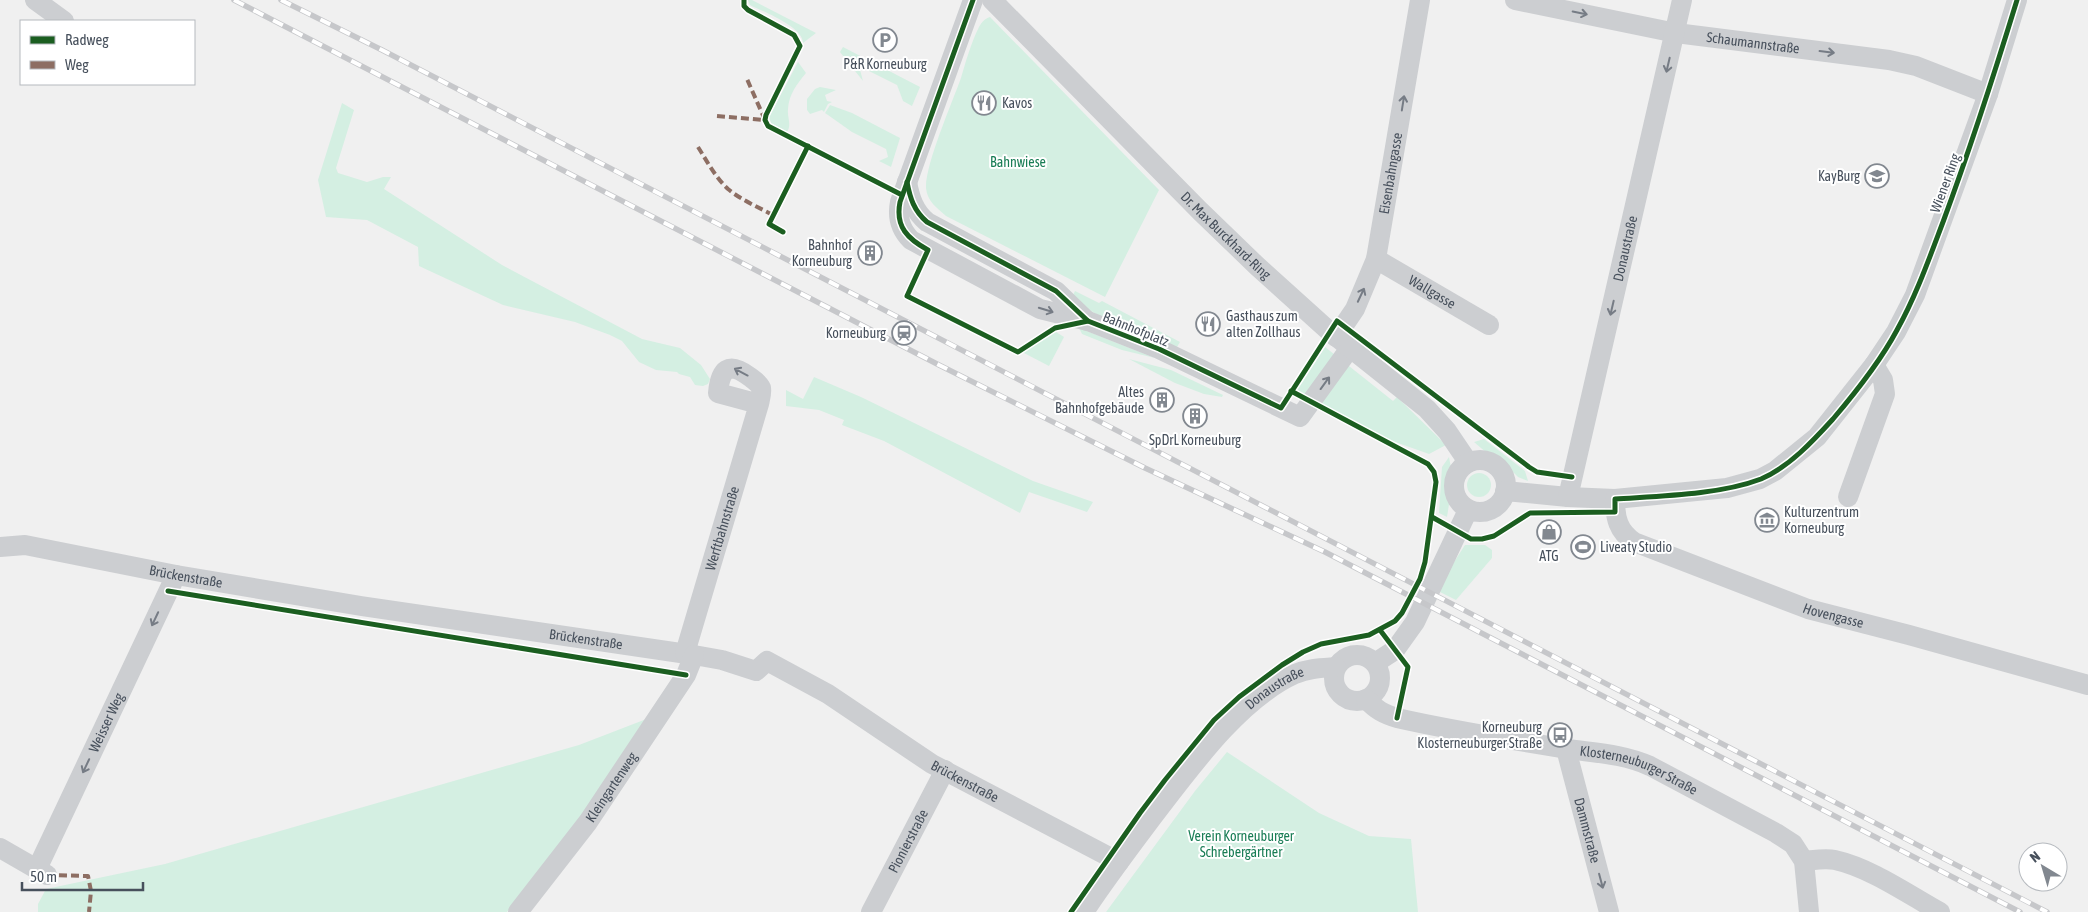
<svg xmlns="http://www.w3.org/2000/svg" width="2088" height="912" viewBox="0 0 2088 912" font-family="'Asap Condensed',sans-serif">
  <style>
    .green { fill: #d4efe2 }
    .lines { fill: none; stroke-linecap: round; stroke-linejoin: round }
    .minor { stroke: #ccced1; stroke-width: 20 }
    .rail-casing { stroke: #c6c7ca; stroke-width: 5.5 }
    .rail { stroke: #fff; stroke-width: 4; stroke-dasharray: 11; stroke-linecap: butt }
    .quiet { stroke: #8d6e63; stroke-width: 4; stroke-dasharray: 8 4; stroke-linecap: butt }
    .cycleway-casing { stroke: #fff; stroke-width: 8 }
    .cycleway { stroke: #1b5e20; stroke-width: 5 }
    .oneway { stroke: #767c85 }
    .labels { text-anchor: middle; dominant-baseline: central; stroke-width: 4; stroke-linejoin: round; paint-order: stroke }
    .street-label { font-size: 14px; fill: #47505c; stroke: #fff }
    .poi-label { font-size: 14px; fill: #47505c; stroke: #fff; text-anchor: end }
    .park-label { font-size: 14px; fill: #197d55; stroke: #fff }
  </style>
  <rect width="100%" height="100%" fill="#f0f0f0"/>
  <g class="green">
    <path d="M748,0H752L816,33L803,43C803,27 764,12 750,5Z"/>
    <path d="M990,17L1159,190L1105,297L946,216C937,208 927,201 926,188C925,165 952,103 961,78C966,61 971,43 979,27C982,22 984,19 990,17Z"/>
    <polygon points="843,47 920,87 912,106 903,101 897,85 859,66 863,81 840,52"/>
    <path d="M798,62L806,73C797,84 789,94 788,109C787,117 792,125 787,132L771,123L769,117Z"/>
    <polygon points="820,87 836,90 825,95 827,101 832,102 828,104 824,112 822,110 810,114 807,110 807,99 815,89"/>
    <polygon points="342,103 354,110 336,168 338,173 367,182 383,177 391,177 384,189 502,265 642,339 680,348 701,365 710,379 708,384 703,386 695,385 690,377 679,374 677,372 656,370 639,362 622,341 610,335 575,322 503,305 419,266 418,247 367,220 326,217 318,180"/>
    <polygon points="830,105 852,113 900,138 891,167 879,161 888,157 886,149 852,132 828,115 825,113"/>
    <polygon points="1075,291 1099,303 1102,301 1180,342 1177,347 1175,347 1100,316 1089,310 1073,295"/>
    <polygon points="1079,328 1155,358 1122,350 1082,334"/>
    <polygon points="1056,332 1064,337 1049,366 1022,352"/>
    <polygon points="1325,347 1393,401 1397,397 1446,445 1429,454 1384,438 1296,391"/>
    <polygon points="1129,359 1171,370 1223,395 1222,397 1204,394 1175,383"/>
    <polygon points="814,377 861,397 1033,481 1093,502 1087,512 1029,492 1020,513 884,441 842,425 844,420 819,410 786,406 786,390 803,399"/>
    <polygon points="1484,439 1525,471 1528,481 1518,477 1501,460 1488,454 1474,442"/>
    <polygon points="1449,457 1451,468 1446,483 1450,498 1447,517 1439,513 1442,467"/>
    <circle cx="1479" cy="485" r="12"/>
    <polygon points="1465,545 1485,545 1492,550 1492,558 1456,600 1436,590"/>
    <polygon points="649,718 581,817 507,912 38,912 38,904 46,889 165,864 579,745"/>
    <polygon points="1227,752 1319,813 1369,836 1411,839 1418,912 1106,912 1195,791"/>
  </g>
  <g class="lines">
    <g class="minor">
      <polyline points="35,0 64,21"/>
      <path d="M973,0L900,202C897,217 900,229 911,240L1040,309L1088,321L1159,349L1300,417L1350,348"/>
      <path id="s1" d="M992,0L1200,211L1257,266L1329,331L1427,409L1447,431L1468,462"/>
      <path id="s2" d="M1515,0L1676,33L1889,60L1916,66L1988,94"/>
      <path d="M907,182C910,198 914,211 927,222L1056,291L1087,321"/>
      <path id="s3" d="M1376,259L1489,325"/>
      <path id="s4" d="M1336,337L1355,309L1376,259L1420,0"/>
      <circle cx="1480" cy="486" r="26"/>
      <polyline points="1505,491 1568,497 1615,499 1727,488 1760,479 1775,471 1817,437 1874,365 1896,332 1915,295 1988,94 2017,0"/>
      <path id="s5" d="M1568,497L1682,0"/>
      <polyline points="1848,497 1885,394 1883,380 1874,365"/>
      <path id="s6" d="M1615,499C1615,518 1618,531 1634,542L1808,609L1909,635L2088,685"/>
      <path id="s7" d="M0,547L25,545L176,575L361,606L694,655L722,660L756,671L767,661L828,694L932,764L1119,862"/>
      <path id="s8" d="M685,653L759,404C760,399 762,393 761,388C759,383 754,380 750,377C728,360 720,370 718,393L759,404"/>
      <circle cx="1357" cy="678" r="23"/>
      <polyline points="1375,663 1395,650 1415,622 1468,510"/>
      <path id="s9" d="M1366,699C1376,710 1384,714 1397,718C1454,731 1511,740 1568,749C1596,753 1623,754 1650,766L1776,833L1793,844L1804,861L1809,912"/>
      <path id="s10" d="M1566,749L1609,912"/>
      <polyline points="0,848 47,875"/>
      <path d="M1804,861C1815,860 1825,858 1835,860C1871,868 1909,895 1940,912"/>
      <path id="s11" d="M37,869L176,575"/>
      <path id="s12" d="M518,912L588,822L686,675L694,655"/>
      <path id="s13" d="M871,912L945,770"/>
      <path id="s14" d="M1084,912C1105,880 1128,850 1151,819C1189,770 1238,700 1295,674C1309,668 1322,668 1336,667"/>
    </g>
    <g class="rail-casing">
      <g id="rail">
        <polyline points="234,0 939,365 1145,468 1325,552 2020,912"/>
        <polyline points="281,0 382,50 2047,912"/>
      </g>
    </g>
    <use href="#rail" class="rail"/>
    <g class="quiet">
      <polyline points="717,116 765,120 747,79"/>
      <path d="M698,147C707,161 715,177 728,189C741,200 758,207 773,215"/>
      <polyline points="47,875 88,876 91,891 89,912"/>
    </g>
    <g class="cycleway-casing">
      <g id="cycleway">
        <polyline points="744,0 744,6 748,10 794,35 800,46 766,115 765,120 768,126 902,195"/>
        <path d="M973,0L900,202C895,227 908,239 928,250L907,296L1018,352L1055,328L1088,321"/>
        <path d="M907,182C910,198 914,211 927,222L1056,291L1088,321L1159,349L1281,408L1337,321L1529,467L1537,472L1572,477"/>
        <polyline points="783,232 769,224 808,146"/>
        <path d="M1432,517L1471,539H1482L1494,536L1530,513L1615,512V499C1659,496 1719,495 1761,479C1789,467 1813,441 1833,419C1856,392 1880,362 1897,330C1916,296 1929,259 1943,222C1970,149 1994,75 2017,0"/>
        <polyline points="168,591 686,675"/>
        <polyline points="1380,630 1408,667 1397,718"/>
        <polyline points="1071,912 1140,813 1165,780 1214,720 1239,697 1282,665 1303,652 1321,644 1369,635 1395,621 1402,613 1420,579 1425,562 1436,482 1434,472 1428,464 1291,391"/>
      </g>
    </g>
    <use href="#cycleway" class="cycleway"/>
  </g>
  <defs><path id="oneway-shaft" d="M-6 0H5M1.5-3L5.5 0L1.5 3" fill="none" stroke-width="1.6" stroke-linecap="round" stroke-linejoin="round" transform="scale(1.25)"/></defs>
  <g class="oneway">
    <use href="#oneway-shaft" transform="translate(1580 13) rotate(12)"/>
    <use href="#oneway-shaft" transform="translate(1827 52) rotate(7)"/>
    <use href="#oneway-shaft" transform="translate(1668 65) rotate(103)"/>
    <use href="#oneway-shaft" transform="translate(1403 103) rotate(-81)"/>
    <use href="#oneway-shaft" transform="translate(1361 295) rotate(-65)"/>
    <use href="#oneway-shaft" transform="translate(1612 308) rotate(103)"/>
    <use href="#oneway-shaft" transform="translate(1046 310) rotate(17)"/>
    <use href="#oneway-shaft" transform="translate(741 372) rotate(-152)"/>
    <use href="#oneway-shaft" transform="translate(1325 383) rotate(-54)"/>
    <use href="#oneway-shaft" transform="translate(155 619) rotate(115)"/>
    <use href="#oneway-shaft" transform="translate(86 766) rotate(115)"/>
    <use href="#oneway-shaft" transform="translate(1601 881) rotate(75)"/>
  </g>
  <defs>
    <g id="parking-ring" transform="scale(1.25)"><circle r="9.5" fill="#fff" stroke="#828890" stroke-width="1.5"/><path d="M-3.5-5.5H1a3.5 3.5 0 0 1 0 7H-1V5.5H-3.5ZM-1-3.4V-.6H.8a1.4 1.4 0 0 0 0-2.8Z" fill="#828890"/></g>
    <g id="restaurant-ring" transform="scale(1.25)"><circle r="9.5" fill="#fff" stroke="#828890" stroke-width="1.5"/><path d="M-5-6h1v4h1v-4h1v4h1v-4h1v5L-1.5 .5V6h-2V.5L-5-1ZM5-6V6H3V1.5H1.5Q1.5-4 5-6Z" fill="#828890"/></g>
    <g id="school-ring" transform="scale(1.25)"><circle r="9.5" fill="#fff" stroke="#828890" stroke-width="1.5"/><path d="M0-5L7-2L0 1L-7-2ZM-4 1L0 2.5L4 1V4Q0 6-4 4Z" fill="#828890"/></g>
    <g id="building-ring" transform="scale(1.25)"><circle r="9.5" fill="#fff" stroke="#828890" stroke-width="1.5"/><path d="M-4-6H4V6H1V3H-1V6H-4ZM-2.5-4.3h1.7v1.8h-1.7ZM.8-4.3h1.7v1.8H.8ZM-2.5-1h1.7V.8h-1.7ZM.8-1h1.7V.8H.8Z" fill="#828890"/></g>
    <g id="station-ring" transform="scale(1.25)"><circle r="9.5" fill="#fff" stroke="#828890" stroke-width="1.5"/><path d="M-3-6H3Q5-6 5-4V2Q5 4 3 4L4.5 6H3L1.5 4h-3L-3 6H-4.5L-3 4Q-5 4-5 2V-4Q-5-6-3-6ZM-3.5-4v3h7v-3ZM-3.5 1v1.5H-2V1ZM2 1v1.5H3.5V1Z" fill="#828890"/></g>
    <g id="museum-ring" transform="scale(1.25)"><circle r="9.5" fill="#fff" stroke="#828890" stroke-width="1.5"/><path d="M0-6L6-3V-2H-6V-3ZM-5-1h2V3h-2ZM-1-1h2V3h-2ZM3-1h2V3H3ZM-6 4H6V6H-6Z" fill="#828890"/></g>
    <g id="shop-ring" transform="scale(1.25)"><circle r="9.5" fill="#fff" stroke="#828890" stroke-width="1.5"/><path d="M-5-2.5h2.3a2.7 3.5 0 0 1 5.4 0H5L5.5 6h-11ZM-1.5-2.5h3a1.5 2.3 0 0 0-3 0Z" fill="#828890"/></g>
    <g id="stadium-ring" transform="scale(1.25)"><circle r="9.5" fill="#fff" stroke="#828890" stroke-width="1.5"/><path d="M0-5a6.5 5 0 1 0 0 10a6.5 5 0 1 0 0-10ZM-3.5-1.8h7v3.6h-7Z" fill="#828890"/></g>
    <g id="bus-ring" transform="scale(1.25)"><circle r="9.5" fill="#fff" stroke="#828890" stroke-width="1.5"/><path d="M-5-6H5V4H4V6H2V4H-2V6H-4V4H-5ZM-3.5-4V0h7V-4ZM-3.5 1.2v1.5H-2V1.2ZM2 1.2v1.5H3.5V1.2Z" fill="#828890"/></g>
  </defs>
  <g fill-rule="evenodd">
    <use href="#parking-ring" x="885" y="40"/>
    <use href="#restaurant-ring" x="984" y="103"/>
    <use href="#school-ring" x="1877" y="176"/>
    <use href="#building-ring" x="870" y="253"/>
    <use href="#restaurant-ring" x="1208" y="324"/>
    <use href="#station-ring" x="904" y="333"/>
    <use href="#building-ring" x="1162" y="400"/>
    <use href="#building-ring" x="1195" y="416"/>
    <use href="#museum-ring" x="1767" y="520"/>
    <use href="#shop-ring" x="1549" y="532"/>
    <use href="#stadium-ring" x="1583" y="547"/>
    <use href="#bus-ring" x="1560" y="735"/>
  </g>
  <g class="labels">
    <g class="street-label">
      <text stroke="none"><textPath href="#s2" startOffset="242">Schaumannstraße</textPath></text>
      <text stroke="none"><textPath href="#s4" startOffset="175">Eisenbahngasse</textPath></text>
      <text transform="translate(1945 183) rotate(-70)">Wiener Ring</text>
      <text stroke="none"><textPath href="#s1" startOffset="332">Dr. Max Burckhard-Ring</textPath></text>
      <text stroke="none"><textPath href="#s5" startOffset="255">Donaustraße</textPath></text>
      <text stroke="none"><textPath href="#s3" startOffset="65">Wallgasse</textPath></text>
      <text transform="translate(1136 329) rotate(22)">Bahnhofplatz</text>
      <text stroke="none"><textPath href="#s8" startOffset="130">Werftbahnstraße</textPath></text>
      <text stroke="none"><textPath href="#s7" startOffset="189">Brückenstraße</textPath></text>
      <text stroke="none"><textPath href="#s6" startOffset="262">Hovengasse</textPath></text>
      <text stroke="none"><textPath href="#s7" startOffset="594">Brückenstraße</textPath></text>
      <text stroke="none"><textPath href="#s14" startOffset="296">Donaustraße</textPath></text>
      <text stroke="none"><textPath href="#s11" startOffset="162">Weisser Weg</textPath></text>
      <text stroke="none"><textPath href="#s9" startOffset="285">Klosterneuburger Straße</textPath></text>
      <text stroke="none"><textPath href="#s7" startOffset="1014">Brückenstraße</textPath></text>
      <text stroke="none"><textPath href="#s12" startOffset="156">Kleingartenweg</textPath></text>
      <text stroke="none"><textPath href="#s10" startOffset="84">Dammstraße</textPath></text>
      <text stroke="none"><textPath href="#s13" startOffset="80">Pionierstraße</textPath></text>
    </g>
    <g class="poi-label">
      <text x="885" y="64" text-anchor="middle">P&amp;R Korneuburg</text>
      <text x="1002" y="103" text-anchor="start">Kavos</text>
      <text x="1860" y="176">KayBurg</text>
      <text x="852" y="245">Bahnhof<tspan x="852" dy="16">Korneuburg</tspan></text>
      <text x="1226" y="316" text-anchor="start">Gasthaus zum<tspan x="1226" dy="16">alten Zollhaus</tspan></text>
      <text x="886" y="333">Korneuburg</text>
      <text x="1144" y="392">Altes<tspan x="1144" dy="16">Bahnhofgebäude</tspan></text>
      <text x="1195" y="440" text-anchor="middle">SpDrL Korneuburg</text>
      <text x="1784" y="512" text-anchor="start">Kulturzentrum<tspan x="1784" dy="16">Korneuburg</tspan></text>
      <text x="1600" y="547" text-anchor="start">Liveaty Studio</text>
      <text x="1549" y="556" text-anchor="middle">ATG</text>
      <text x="1542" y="727">Korneuburg<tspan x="1542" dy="16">Klosterneuburger Straße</tspan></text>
    </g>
    <g class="park-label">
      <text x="1018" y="162">Bahnwiese</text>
      <text x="1241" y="836">Verein Korneuburger<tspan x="1241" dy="16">Schrebergärtner</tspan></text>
    </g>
  </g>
  <rect x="20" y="20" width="175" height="65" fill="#ffffff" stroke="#b5b9be"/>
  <rect x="30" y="36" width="25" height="8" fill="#1b5e20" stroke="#b5b9be"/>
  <text x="65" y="45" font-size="15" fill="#47505c">Radweg</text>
  <rect x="30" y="61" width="25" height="8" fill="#8d6e63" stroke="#b5b9be"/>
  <text x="65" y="70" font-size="15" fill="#47505c">Weg</text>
  <g transform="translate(2043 867) rotate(322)"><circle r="24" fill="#ffffff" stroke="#b5b9be"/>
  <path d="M0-4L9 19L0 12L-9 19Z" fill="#828890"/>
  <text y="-8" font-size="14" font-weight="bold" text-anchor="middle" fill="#47505c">N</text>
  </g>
  <path d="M22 882v8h121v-8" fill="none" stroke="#47505c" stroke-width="2.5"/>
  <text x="30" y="882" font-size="15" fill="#47505c" stroke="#ffffff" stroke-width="4" paint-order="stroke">50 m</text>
</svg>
